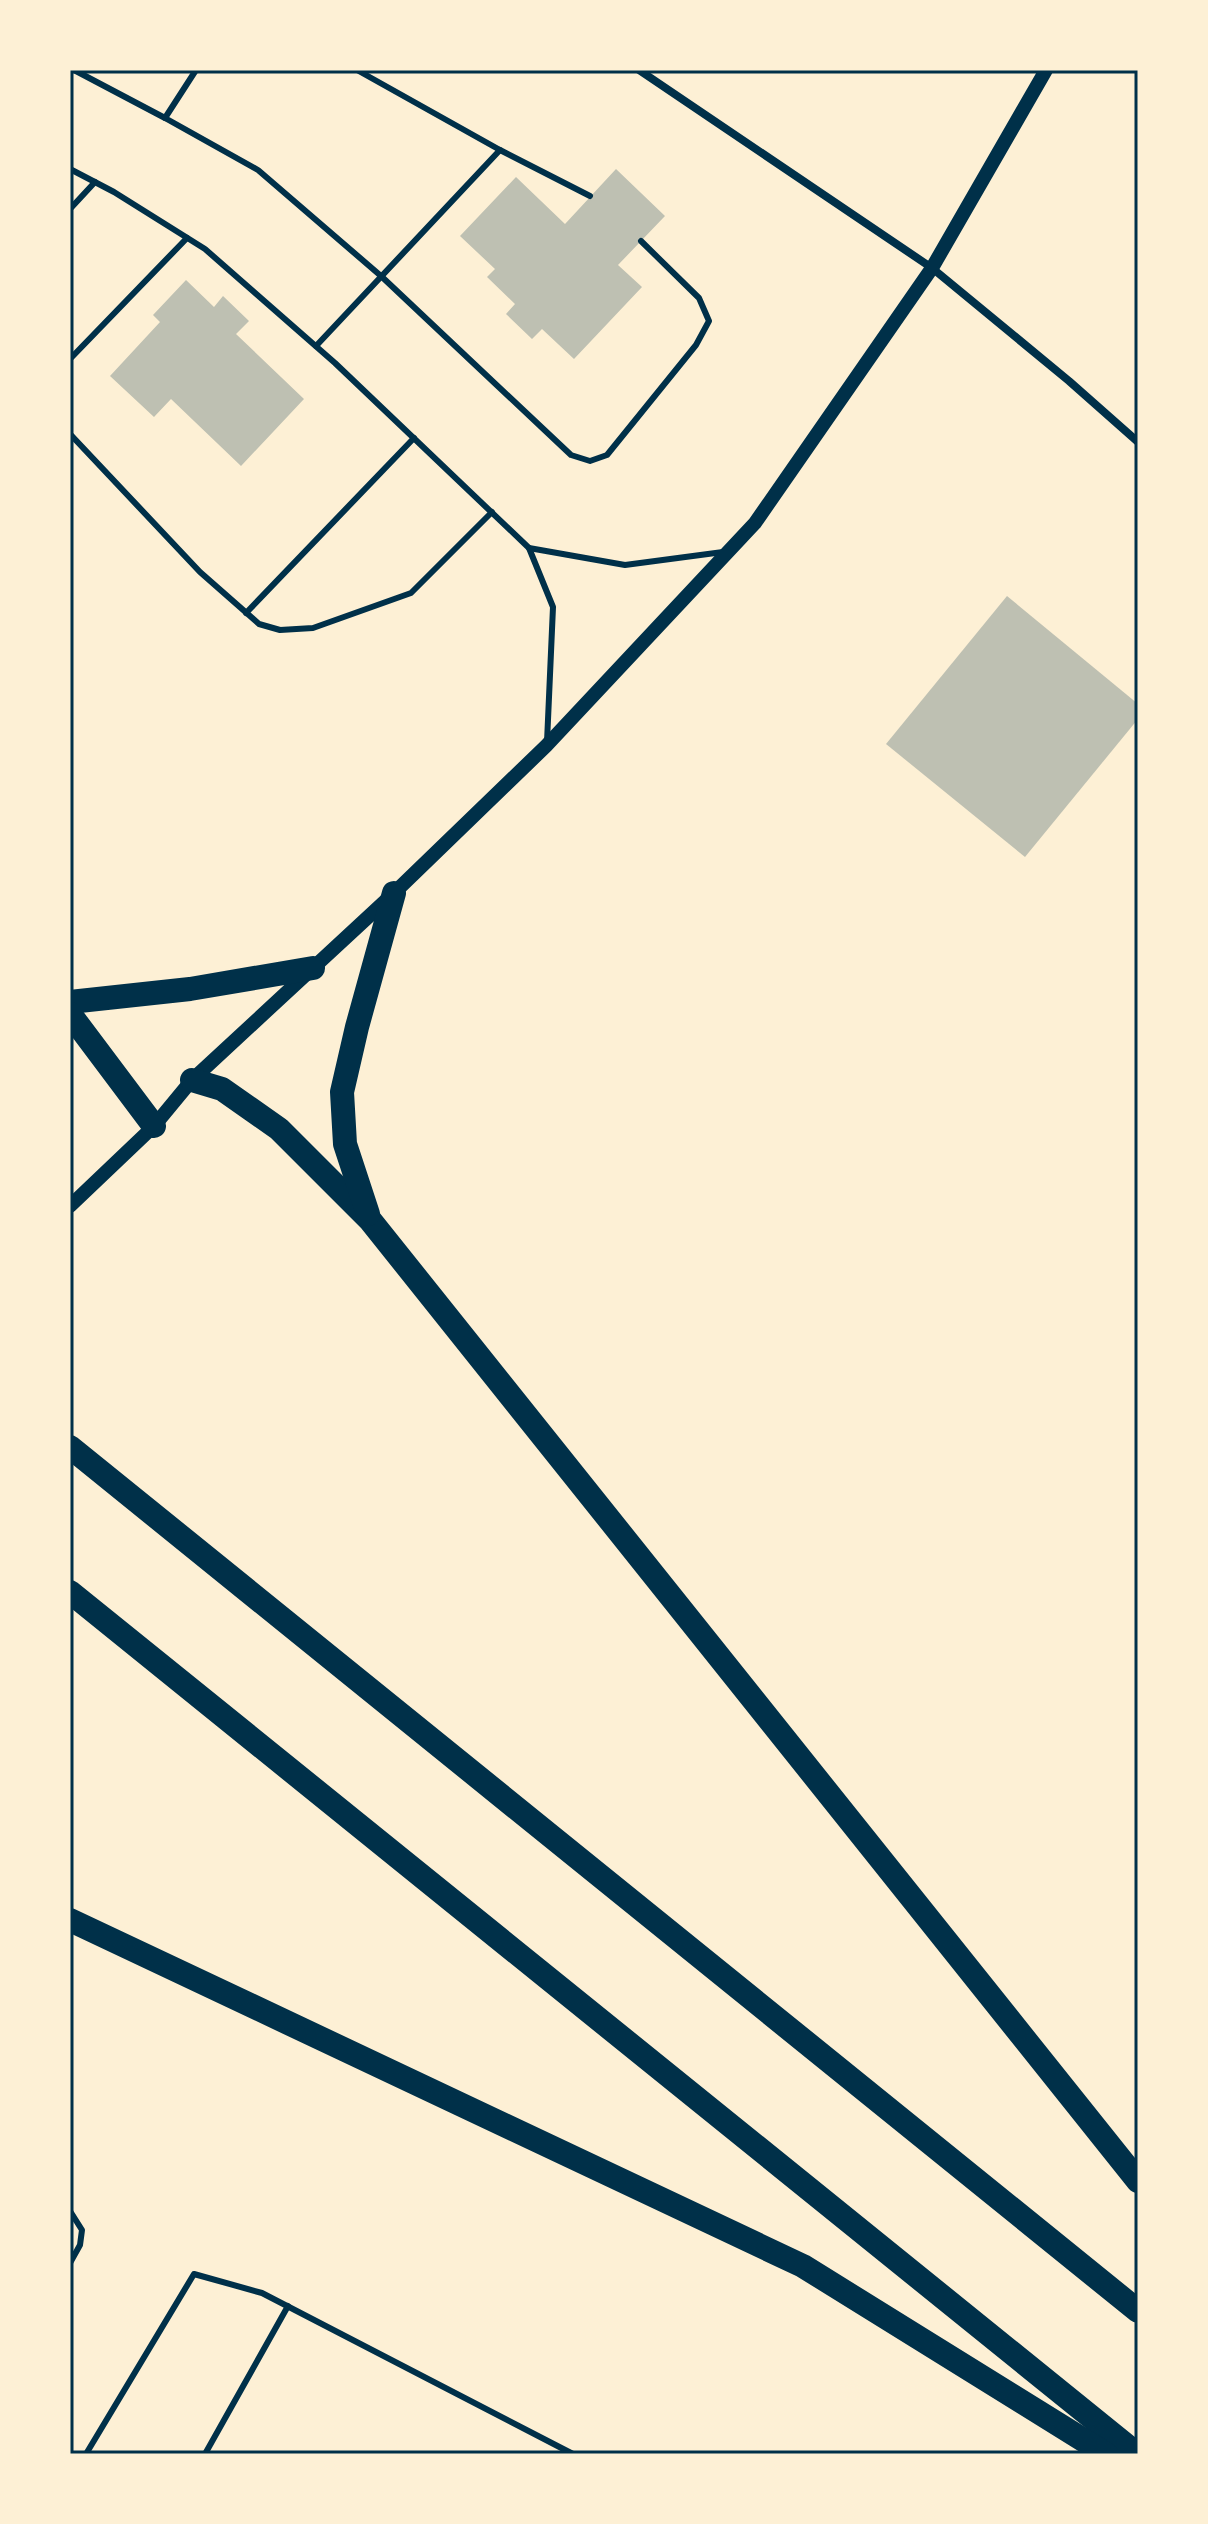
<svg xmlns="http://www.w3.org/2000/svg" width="1208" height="2524" viewBox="0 0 1208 2524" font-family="Ubuntu,sans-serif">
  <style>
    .building { fill: #bec0b2 }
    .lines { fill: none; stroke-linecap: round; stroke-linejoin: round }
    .service { stroke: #003049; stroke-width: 6 }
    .minor { stroke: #003049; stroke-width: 8 }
    .tertiary { stroke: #003049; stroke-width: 14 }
    .motorway { stroke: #003049; stroke-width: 24 }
    .neatline { fill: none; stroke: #003049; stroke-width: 3 }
  </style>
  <rect width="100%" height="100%" fill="#fdf0d5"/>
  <g class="building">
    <polygon points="616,169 665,216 618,265 642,287 574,359 542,329 532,339 506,314 515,304 487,277 495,269 460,236 516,177 565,224"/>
    <polygon points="186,280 214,307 223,296 249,321 236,334 304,399 241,466 171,399 154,417 110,376 160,322 153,315"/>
    <polygon points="1007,596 1138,704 1138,719 1025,857 886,744"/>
  </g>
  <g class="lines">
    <g class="service">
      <polyline points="74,70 165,118"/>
      <polyline points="196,70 165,118 258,170 381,276 571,455 590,461 607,455 696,345 709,321 699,298 641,241"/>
      <polyline points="500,150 590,196"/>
      <polyline points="70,169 114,192 205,249 335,363 529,548 553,607 547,742"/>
      <polyline points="70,209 95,182"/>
      <polyline points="316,346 500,150 357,70"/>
      <polyline points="70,359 187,238"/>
      <polyline points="70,434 200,572 259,624 280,630 313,628 411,593 492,512"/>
      <polyline points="529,548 625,565 723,552"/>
      <polyline points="246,613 414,438"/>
      <polyline points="70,2211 82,2230 80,2245 70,2263"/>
      <polyline points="86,2454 194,2274 262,2293 573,2454"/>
      <polyline points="205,2454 288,2306"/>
    </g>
    <polyline class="minor" points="639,70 932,268 1069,381 1138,442"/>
    <polyline class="tertiary" points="70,1206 154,1126 192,1080 394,893 546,746 755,523 932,268 1046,70"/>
    <g class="motorway">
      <polyline points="70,1002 190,989 313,968"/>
      <polyline points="70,1014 154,1126"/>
      <polyline points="192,1080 222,1089 279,1129 370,1220 1138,2181"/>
      <polyline points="368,1214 345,1144 342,1092 357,1027 394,893"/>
      <polyline points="70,1447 1138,2311"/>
      <polyline points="70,1592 1137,2454"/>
      <polyline points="70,1920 803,2266 1106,2454"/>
    </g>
  </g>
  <rect width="1208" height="2524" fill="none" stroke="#fdf0d5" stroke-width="144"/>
  <rect x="72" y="72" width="1064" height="2380" class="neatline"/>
</svg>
